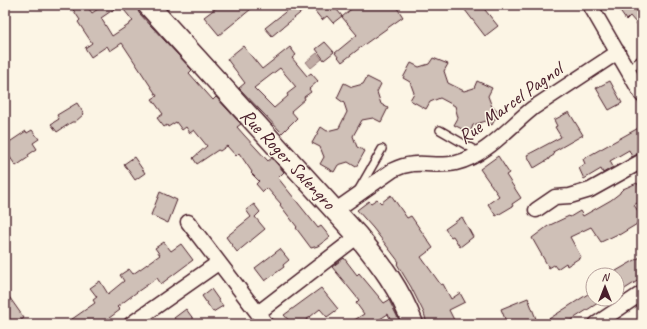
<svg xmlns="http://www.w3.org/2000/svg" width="647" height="329" viewBox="0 0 647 329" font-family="Caveat,sans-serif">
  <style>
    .water { fill: #c0aca5; stroke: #917474 }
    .building { fill: #cfc0b7; stroke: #4a1f2b; fill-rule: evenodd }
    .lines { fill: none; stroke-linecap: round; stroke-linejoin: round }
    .lane-casing { stroke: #4a1f2b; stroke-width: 10 }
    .street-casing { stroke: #4a1f2b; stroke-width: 17 }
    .secondary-casing { stroke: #4a1f2b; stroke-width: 23 }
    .lane { stroke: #fcf5e5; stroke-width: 7 }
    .street { stroke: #fcf5e5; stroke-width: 14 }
    .secondary { stroke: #fcf5e5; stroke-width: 20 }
    .labels { text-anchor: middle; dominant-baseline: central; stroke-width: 3; stroke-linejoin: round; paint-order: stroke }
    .street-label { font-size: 20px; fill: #4a1f2b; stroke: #fcf5e5 }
  </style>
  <rect width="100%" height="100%" fill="#fcf5e5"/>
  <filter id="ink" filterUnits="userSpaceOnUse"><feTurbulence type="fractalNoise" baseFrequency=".025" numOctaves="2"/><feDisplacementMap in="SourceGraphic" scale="8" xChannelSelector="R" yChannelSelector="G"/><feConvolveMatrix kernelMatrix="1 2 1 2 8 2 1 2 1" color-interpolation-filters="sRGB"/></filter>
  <g filter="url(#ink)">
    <polygon class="water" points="317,53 322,59 311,68 306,62"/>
    <g class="building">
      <path d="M70,5H86L92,13L104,5H136L139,13L192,70L189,73L213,100L216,97L241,124L237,127L244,135L268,161L272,158L284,172L278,178L318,228L321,226L330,237L318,246L311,248L296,228L297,227L280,205L281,204L267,188L263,192L256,184L259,181L251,173L252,172L239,153L236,156L227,146L220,151L218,150L197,164L193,158L207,146L194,130L190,133L186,127L182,130L176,122L168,127L167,125L164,127L157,118L163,114L152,99L157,96L122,43L110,51L107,46L91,57L85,48L92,43L78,22L80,20ZM120,5L133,21L130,23V24L112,36L101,18Z"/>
      <polygon points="220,5 256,5 219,35 204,17"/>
      <polygon points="294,5 333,5 342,16 333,23 327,16 322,20 310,5 272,36 265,28"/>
      <polygon points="356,5 395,5 403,17 365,44 342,62 335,53 357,35 342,17"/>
      <polygon points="472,5 481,5 498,26 485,36 465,10"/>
      <polygon points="622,5 642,5 642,30 630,16 626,20 619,10 623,7"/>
      <polygon points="325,42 334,52 324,60 316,49"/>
      <path d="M243,46L262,69L290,47L296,55L292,58L307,76L311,73L318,81L309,89L311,92L304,97L305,99L291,111L297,118L282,133L239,88L245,83L227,59ZM280,68L296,87L287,94L288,96L274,108L254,88Z"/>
      <polygon points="433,58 448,64 444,71 448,83 464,91 474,88 477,81 492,88 488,96 492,107 499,111 492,125 486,121 473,125 470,133 454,125 458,118 455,106 440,98 430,102 426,109 410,100 414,93 410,82 403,78 411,63 419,67 429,64"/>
      <polygon points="367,77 381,84 377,92 381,104 388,108 381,122 373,118 362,120 353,136 357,147 365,151 356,167 348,162 338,165 334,172 320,164 324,157 320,147 312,143 321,127 327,131 339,128 347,112 344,103 337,98 344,83 352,87 363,84"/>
      <polygon points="610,81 622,103 609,110 596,88"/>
      <polygon points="77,103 84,114 75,122 72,122 57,132 51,124 59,119 57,115"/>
      <polygon points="569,112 583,135 553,152 554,155 549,158 549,159 534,168 527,155 561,137 555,127 557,126 554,120"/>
      <polygon points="642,126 642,152 632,157 629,150 610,161 613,167 603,173 601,169 584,179 579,168 585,164 583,159"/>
      <polygon points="32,130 39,139 33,143 37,149 28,155 29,157 16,166 5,150 5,145 26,131 27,133"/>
      <polygon points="498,156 509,173 506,175 521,198 512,204 513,206 508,209 496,216 488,204 499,196 480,169"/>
      <polygon points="134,157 145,173 135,180 124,164"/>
      <polygon points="637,183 642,191 642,200 634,205 642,217 642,221 619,235 618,234 601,242 591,227 570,237 581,257 567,266 566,263 557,269 554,265 549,268 532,238 548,226 569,216 570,217 580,211 583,216 611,200 620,193 620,192 623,189"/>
      <polygon points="160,192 177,200 168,223 151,215"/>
      <polygon points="391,195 407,218 411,216 433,248 421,257 441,285 443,284 451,299 460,293 465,302 449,310 456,324 427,324 424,313 411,287 397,264 399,262 373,228 357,210 369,201 371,203 377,199 381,203"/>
      <polygon points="254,204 260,212 255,217 265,229 237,252 226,237 251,217 246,210"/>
      <polygon points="462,217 473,237 460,247 453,236 451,237 445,229"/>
      <polygon points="164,242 171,251 181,244 193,260 161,284 157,278 137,292 117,307 120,310 101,324 65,324 95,303 93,300 97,297 90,288 100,281 108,294 124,281 120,275 129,269 133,274 160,255 155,248"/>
      <polygon points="280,249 289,260 283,265 284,267 265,281 255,268"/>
      <polygon points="642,256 642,278 617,294 617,279 620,277 616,271"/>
      <polygon points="344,258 357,275 359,273 384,303 389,300 401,324 392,324 388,314 372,324 348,324 364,314 356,303 359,300 332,267"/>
      <polygon points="321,288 338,309 327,317 320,309 301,324 292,324 284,315"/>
      <polygon points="211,289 223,306 213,312 202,296"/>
      <polygon points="5,291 24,318 16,324 9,324 5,318"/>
      <polygon points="591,292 593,295 593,299 595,299 598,303 565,324 541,324"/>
      <polygon points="528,298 538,324 507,324 501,309"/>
      <polygon points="186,309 197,324 178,324 174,318"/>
    </g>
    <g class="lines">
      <g class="lane-casing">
        <g id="lane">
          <polyline points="628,70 642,59"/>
          <polyline points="440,130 478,152"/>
          <polyline points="358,191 382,149"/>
        </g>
      </g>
      <g class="street-casing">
        <g id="street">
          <polyline points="590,5 642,95"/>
          <path d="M336,210L393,170C417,158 433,168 456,163C486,156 510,126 533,108L618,52"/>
          <polyline points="536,210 555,197 570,196 590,190 642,161"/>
          <polyline points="188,222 266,324"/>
          <polyline points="258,313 358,236"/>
          <polyline points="131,324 218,263"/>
          <polyline points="596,324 642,293"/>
        </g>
      </g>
      <g class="secondary-casing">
        <path id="secondary" d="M148,5L358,236C381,264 400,289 413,324"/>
      </g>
      <use href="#lane" class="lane"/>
      <use href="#street" class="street"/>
      <use href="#secondary" class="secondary"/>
    </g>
  </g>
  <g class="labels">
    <g class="street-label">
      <text transform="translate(510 103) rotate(-36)">Rue Marcel Pagnol</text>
      <text transform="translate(288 159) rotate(47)">Rue Roger Salengro</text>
    </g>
  </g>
  <rect width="647" height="329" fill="none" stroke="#fcf5e5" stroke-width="20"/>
  <rect x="10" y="10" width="627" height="309" fill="none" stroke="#4a1f2b" stroke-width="1.5" filter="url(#ink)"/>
  <g transform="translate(605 287)"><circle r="19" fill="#fcf5e5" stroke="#b59f9b"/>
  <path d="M0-3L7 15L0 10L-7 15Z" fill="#4a1f2b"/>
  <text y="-6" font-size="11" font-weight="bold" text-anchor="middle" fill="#4a1f2b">N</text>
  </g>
</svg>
